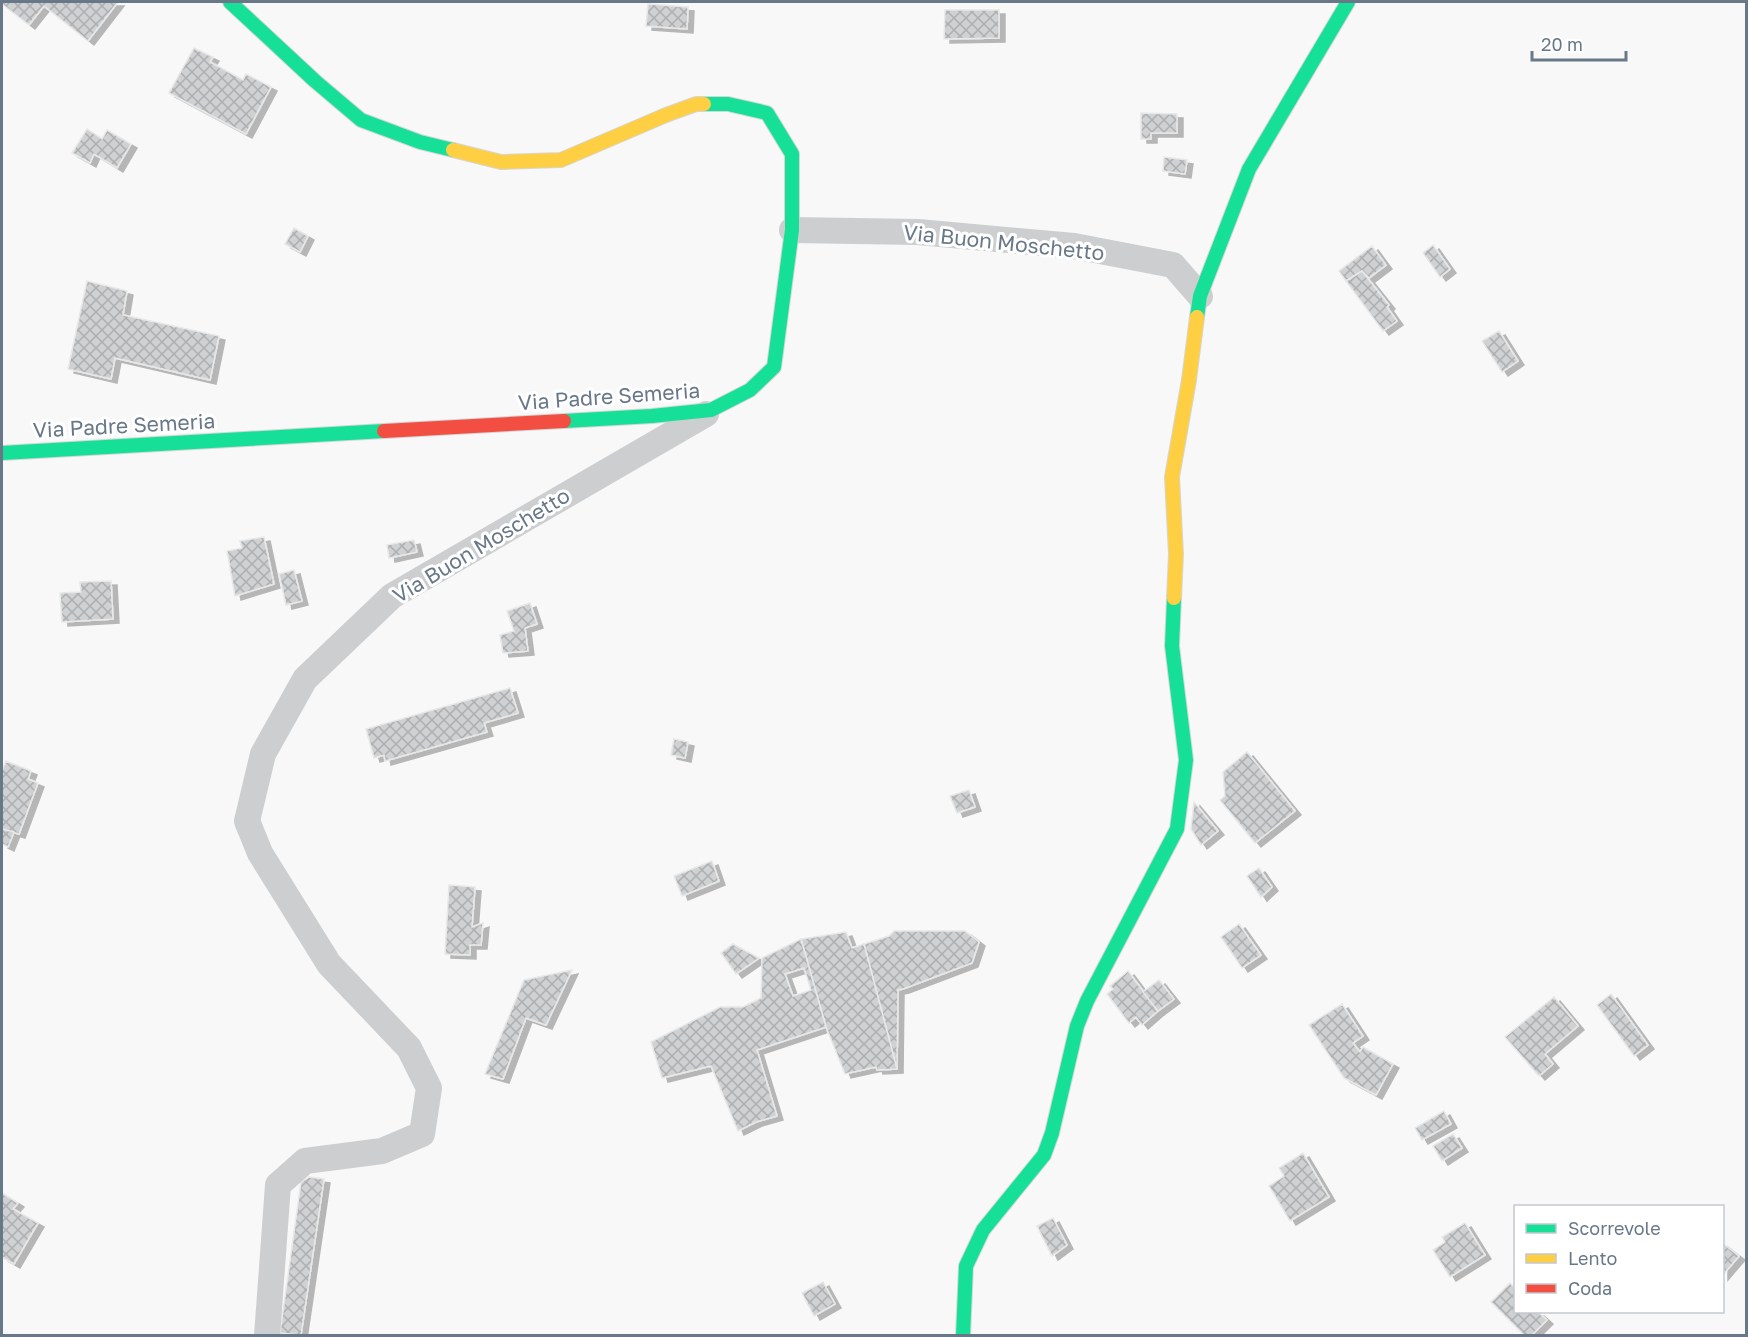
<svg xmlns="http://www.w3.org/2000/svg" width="1748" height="1337" viewBox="0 0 1748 1337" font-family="'Golos Text',sans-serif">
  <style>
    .building { fill: url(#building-cross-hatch); stroke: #e8e8e8; stroke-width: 1.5; fill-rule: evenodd; filter: url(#shadow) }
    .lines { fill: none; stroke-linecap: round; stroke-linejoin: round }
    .fast-casing { stroke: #d5d6d7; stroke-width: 16 }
    .slow-casing { stroke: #d5d6d7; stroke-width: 16 }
    .jam-casing { stroke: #d5d6d7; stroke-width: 16 }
    .street { stroke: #cdcecf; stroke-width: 26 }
    .fast { stroke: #16e098; stroke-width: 14 }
    .slow { stroke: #ffcf43; stroke-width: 14 }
    .jam { stroke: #f24e42; stroke-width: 14 }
    .labels { text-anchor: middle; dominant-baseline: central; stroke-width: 6; stroke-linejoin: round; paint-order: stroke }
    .street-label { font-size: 21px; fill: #687888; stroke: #fff }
  </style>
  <defs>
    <pattern id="building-cross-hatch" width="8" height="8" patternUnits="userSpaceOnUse" patternTransform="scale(1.5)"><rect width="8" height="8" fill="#cfd1d2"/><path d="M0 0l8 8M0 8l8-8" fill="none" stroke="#acaeb0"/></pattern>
    <filter id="shadow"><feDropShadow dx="6" dy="4" stdDeviation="0" flood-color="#0004"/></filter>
  </defs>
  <rect width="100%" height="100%" fill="#f8f8f8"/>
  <g class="building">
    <polygon points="2,2 118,2 88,41 44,6 29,25 2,4"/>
    <polygon points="648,4 688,7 687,29 646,26"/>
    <polygon points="945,10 999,10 999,38 944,39"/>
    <polygon points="194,48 213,57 210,62 243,80 246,74 271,87 246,134 169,93"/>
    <polygon points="1141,113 1177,114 1177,133 1151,133 1151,139 1141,139"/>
    <polygon points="87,129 102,139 107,130 131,144 117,168 94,154 90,163 72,153"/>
    <polygon points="1164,157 1187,160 1185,174 1163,171"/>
    <polygon points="294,228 308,236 300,252 285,244"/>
    <polygon points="1433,245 1450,269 1440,277 1423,253"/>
    <polygon points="1372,246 1386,265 1369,278 1362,271 1346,281 1339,271"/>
    <polygon points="1362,271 1389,305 1387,307 1397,321 1383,331 1346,281"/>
    <polygon points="87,281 127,291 123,315 219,336 210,380 115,358 111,379 68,369"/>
    <polygon points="1499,331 1518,361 1502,372 1482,341"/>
    <polygon points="264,537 274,584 235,596 227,551 242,548 240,541"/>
    <polygon points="414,540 417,552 389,558 387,545"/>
    <polygon points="294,570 302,601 286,605 279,574"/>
    <polygon points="111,581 113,619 62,622 60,593 81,592 80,582"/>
    <polygon points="530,603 537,624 525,628 528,651 503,653 500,635 514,631 507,611"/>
    <polygon points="510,688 518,713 484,723 487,732 385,761 384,755 374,758 366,729"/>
    <polygon points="674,739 688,742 685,758 671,755"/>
    <polygon points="1247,752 1295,811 1255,843 1220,800 1225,796 1223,772"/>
    <polygon points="6,761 31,771 28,779 38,783 19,834 2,829 2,771"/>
    <polygon points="969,790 975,807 957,813 950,796"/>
    <polygon points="1194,802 1218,831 1201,845 1191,829"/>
    <polygon points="2,829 14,832 8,847 2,844"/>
    <polygon points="712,861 719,881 682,896 674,876"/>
    <polygon points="1259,868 1272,887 1261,897 1247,876"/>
    <polygon points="449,885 475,887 472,927 483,923 481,945 470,945 470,955 445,954"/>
    <polygon points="1239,924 1261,955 1242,968 1221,937"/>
    <polygon points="894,931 965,931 979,942 972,963 903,989 898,990 897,1069 864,944 889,936"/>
    <polygon points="846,932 852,948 864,944 897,1069 877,1070 876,1067 845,1074 826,1027 801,939"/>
    <path d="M801,939L826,1027L757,1050L777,1116L756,1122L738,1131L711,1066L662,1078L651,1042L720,1007H743L761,998L762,958ZM804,968L811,990L793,996L785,974Z"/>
    <polygon points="733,944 759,958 736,974 721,953"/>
    <polygon points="572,970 546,1025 526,1018 503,1079 485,1074 524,980"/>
    <polygon points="1128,971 1158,1011 1142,1025 1136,1017 1129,1023 1107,994 1113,989 1110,986"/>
    <polygon points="1159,980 1174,999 1158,1011 1143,992"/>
    <polygon points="1611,994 1648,1045 1634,1056 1597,1005"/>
    <polygon points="1554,997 1578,1026 1545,1054 1553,1064 1539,1076 1505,1037"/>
    <polygon points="1342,1004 1363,1036 1353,1043 1360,1052 1363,1047 1393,1064 1376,1095 1344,1078 1309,1025"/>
    <polygon points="1444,1111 1451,1124 1422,1140 1415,1128"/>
    <polygon points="1453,1134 1462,1148 1442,1161 1433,1146"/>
    <polygon points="1303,1153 1329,1197 1290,1221 1269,1186 1284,1176 1279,1168"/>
    <polygon points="309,1177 324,1179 301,1335 280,1333 301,1182"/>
    <polygon points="2,1193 18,1203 13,1209 38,1223 14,1264 2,1257"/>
    <polygon points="1053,1218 1067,1245 1052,1256 1037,1226"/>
    <polygon points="1465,1223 1485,1255 1450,1277 1433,1250 1445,1242 1442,1237"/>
    <polygon points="1722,1243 1739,1256 1722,1276"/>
    <polygon points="823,1282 835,1304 814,1316 802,1293"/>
    <polygon points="1510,1283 1516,1289 1516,1312 1538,1312 1547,1320 1531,1336 1525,1336 1491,1302"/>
  </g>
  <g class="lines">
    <g class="fast-casing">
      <g id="fast">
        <polyline points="230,2 315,81 361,120 420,142 453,150"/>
        <polyline points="1197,317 1200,296 1249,169 1348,2"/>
        <polyline points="564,421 652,416 711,410 750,390 774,367 792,230 792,154 767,113 728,104 704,104"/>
        <polyline points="2,453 384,431"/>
        <polyline points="963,1336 966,1266 983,1230 1044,1155 1052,1133 1077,1026 1087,1001 1177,829 1186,760 1172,646 1174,598"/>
      </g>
    </g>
    <g class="slow-casing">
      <g id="slow">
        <polyline points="453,150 501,162 561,160 666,115 696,104 704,104"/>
        <polyline points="1174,598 1176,554 1172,477 1189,380 1197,317"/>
      </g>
    </g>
    <g class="jam-casing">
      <polyline id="jam" points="384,431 564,421"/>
    </g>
    <g class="street">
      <polyline points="792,230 918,232 1074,246 1173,265 1200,296"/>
      <polyline points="267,1336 278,1185 305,1161 382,1151 422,1134 429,1088 409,1048 329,964 260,853 247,821 263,754 305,679 392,596 706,414"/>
    </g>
    <use href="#fast" class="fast"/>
    <use href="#slow" class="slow"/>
    <use href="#jam" class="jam"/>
  </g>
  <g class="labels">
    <g class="street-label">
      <text transform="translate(1004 242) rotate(6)">Via Buon Moschetto</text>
      <text transform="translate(609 396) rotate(-4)">Via Padre Semeria</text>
      <text transform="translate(124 425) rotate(-3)">Via Padre Semeria</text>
      <text transform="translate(481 545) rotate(-31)">Via Buon Moschetto</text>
    </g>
  </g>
  <rect width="1748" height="1337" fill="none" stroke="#687888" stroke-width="6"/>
  <rect x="1514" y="1205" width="210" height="108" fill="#ffffff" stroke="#c3c9cf" stroke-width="1.5"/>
  <rect x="1526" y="1224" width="30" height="9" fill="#16e098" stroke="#c3c9cf" stroke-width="1.5"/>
  <text x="1568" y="1235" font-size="18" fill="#687888">Scorrevole</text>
  <rect x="1526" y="1254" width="30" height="9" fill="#ffcf43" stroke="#c3c9cf" stroke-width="1.5"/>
  <text x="1568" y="1265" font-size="18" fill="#687888">Lento</text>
  <rect x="1526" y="1284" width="30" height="9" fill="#f24e42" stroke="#c3c9cf" stroke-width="1.5"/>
  <text x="1568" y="1295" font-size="18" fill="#687888">Coda</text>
  <path d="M1532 51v9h94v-9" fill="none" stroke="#687888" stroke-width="3"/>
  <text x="1541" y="51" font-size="18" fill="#687888" stroke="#ffffff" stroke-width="4.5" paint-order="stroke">20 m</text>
</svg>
